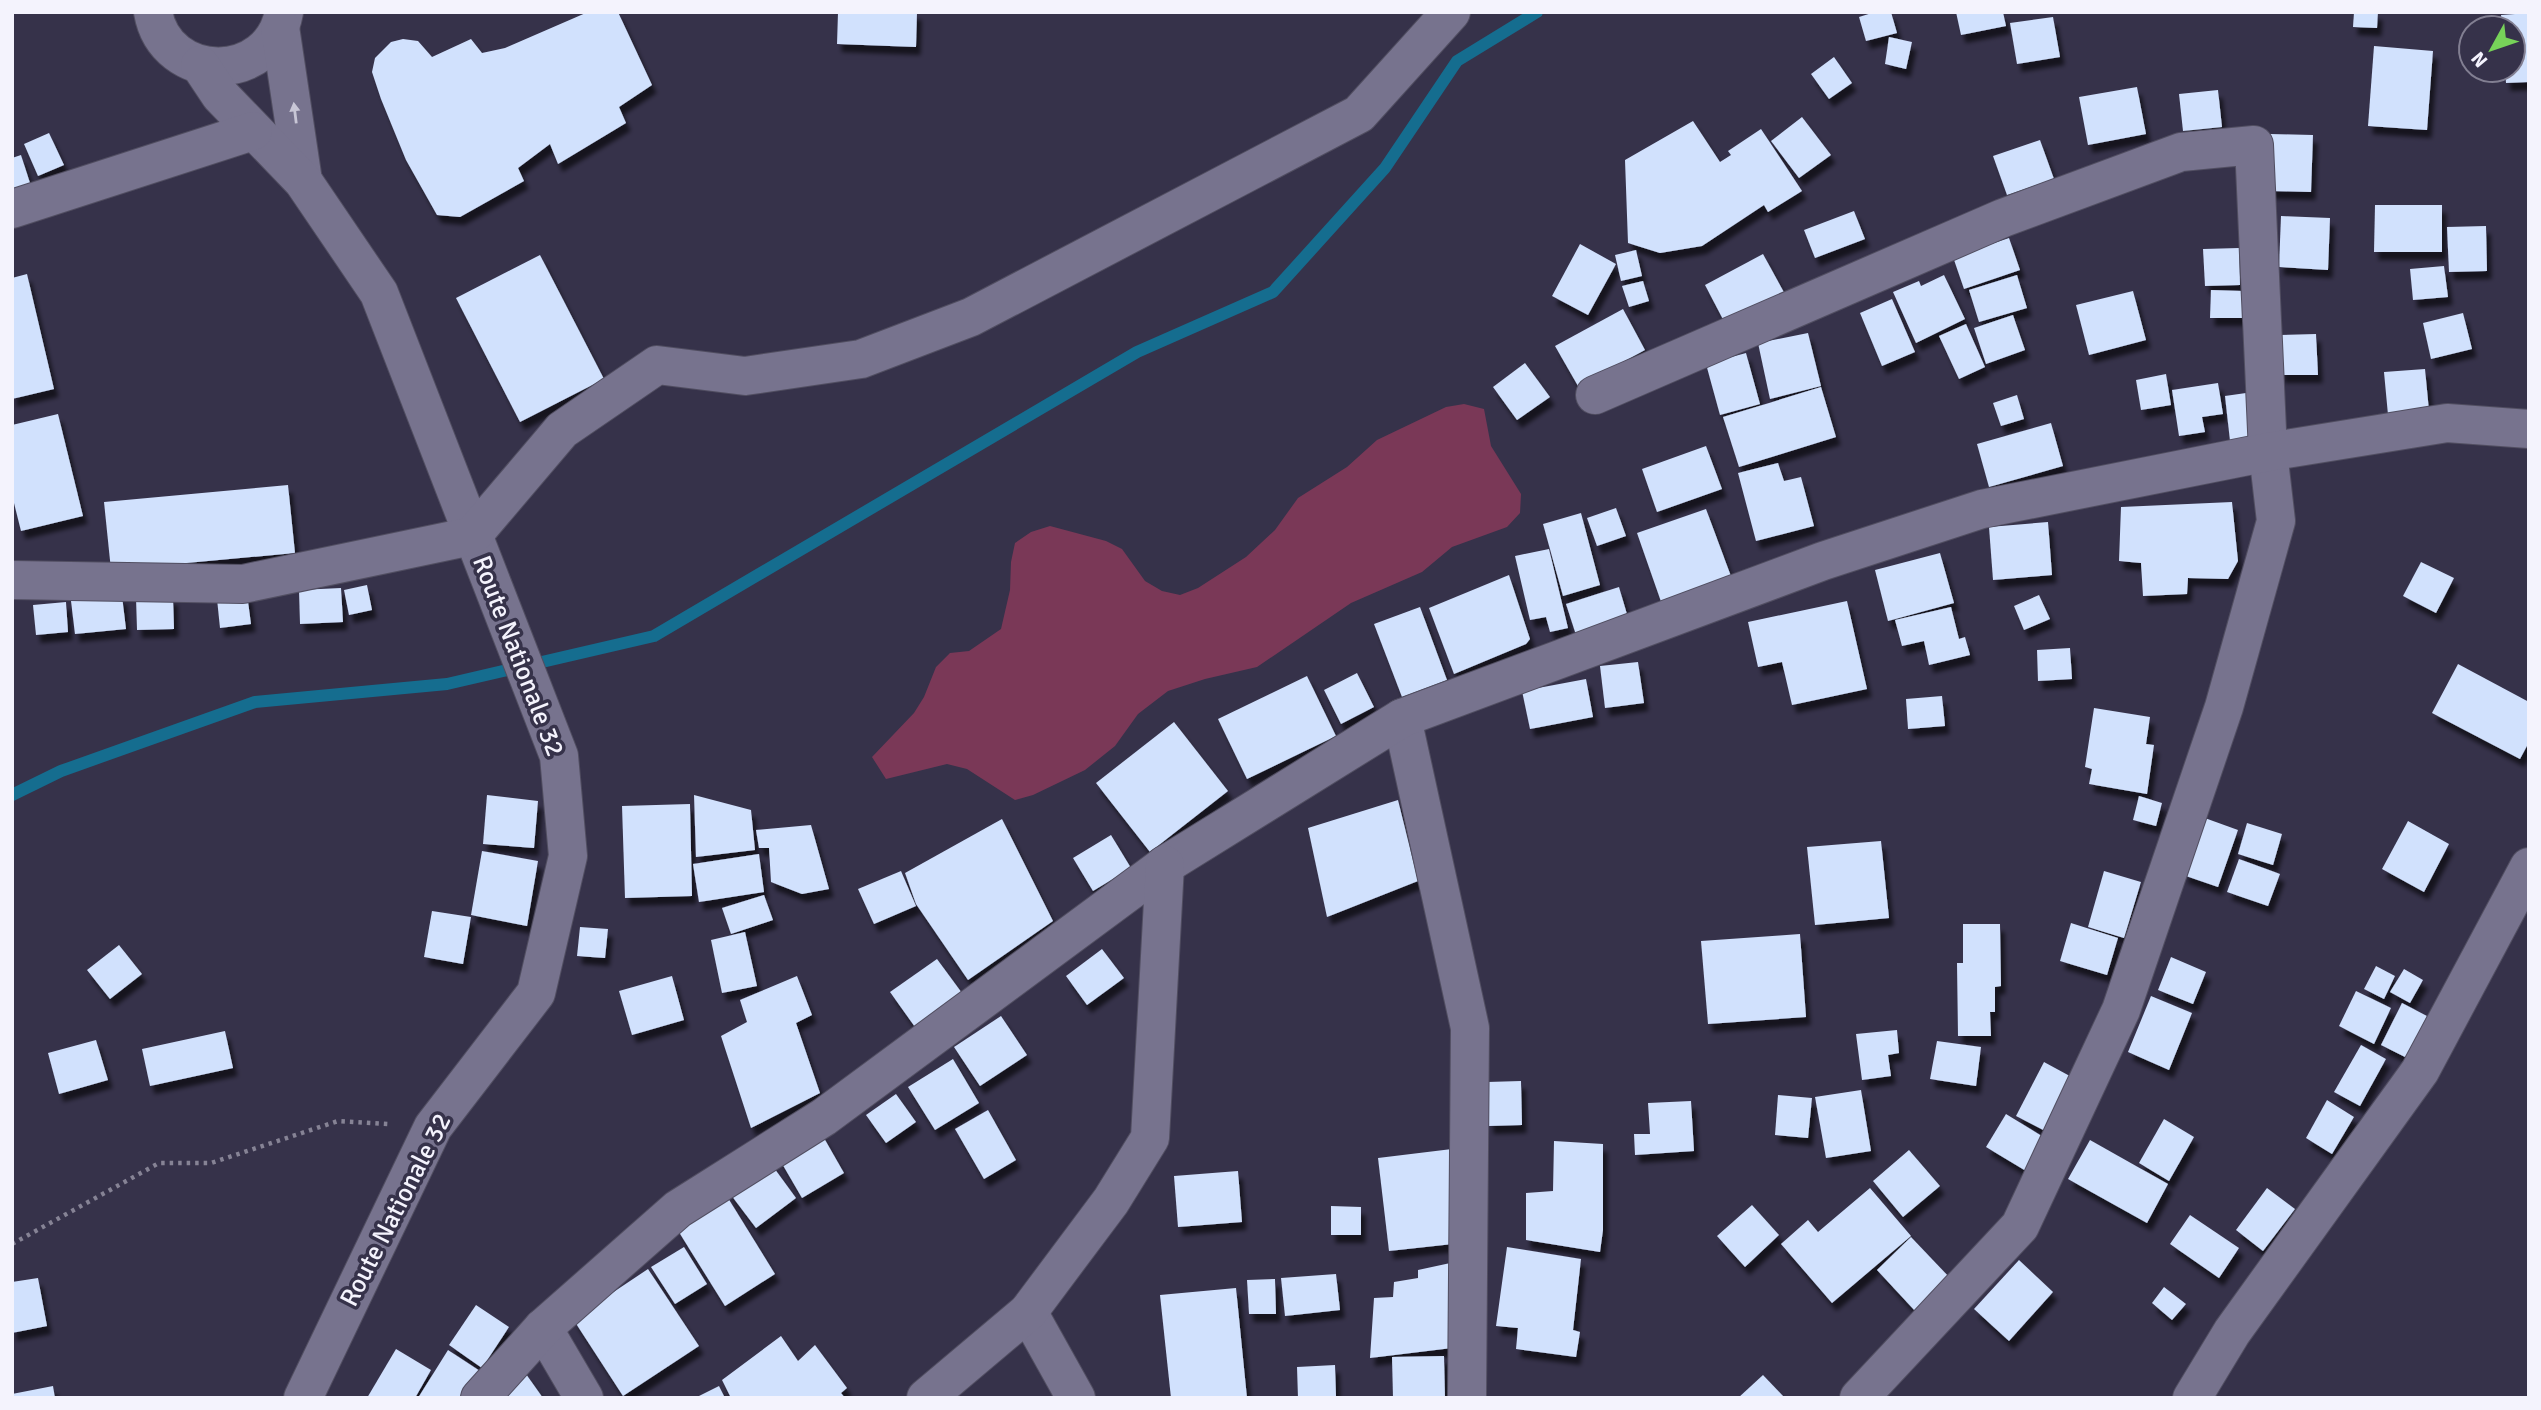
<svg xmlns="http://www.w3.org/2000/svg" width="2541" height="1410" viewBox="0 0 2541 1410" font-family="Signika,sans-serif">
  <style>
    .green { fill: #7a3857 }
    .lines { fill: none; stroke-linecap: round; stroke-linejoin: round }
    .stream { stroke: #156d8f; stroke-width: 12 }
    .building { fill: #d1e1fd; filter: url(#shadow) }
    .minor-casing { stroke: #514e61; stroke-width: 40 }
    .path { stroke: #868395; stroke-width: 4.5; stroke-dasharray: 3.5 5; stroke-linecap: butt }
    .minor { stroke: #77738e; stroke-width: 38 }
    .oneway { fill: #c8c6d6 }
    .labels { text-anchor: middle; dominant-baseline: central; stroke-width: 7; stroke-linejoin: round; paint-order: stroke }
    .street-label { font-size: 26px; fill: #f4f3fd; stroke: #36324a }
  </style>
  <defs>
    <filter id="shadow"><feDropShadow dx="4.5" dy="8" stdDeviation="2" flood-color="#0009"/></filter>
  </defs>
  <rect width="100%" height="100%" fill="#36324a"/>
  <polygon class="green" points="1464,404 1484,409 1491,446 1521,494 1520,513 1507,527 1452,547 1422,572 1351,603 1257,667 1205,679 1168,691 1138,714 1115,746 1085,770 1033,795 1015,800 967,769 947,764 886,779 872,757 914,713 924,697 936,667 950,653 969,651 1001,629 1010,590 1011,562 1015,543 1031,532 1050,526 1106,541 1122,549 1145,581 1162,591 1180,595 1198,588 1246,557 1275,530 1298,498 1347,467 1377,440 1446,407"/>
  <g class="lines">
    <polyline class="stream" points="12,795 61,771 255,702 447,684 654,636 1137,352 1273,292 1385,168 1457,61 1537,12"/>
  </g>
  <g class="building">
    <polygon points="588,12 618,12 652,85 619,107 626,123 558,164 550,144 518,168 524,181 460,217 437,215 406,160 381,99 372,72 375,58 391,42 403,39 418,41 432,57 471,39 482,53 505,48"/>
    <polygon points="838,12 917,12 916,47 837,44"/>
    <polygon points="1875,12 1891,12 1897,33 1866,41 1859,17"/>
    <polygon points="1956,12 2003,12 2006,26 1961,35"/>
    <polygon points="2354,12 2378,12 2377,28 2353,27"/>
    <polygon points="2529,13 2529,82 2506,83 2505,70 2513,70 2513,28 2502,28 2501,15"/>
    <polygon points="2053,17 2060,57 2017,64 2010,23"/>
    <polygon points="1889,37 1912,42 1906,69 1885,64"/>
    <polygon points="2374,46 2433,51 2427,130 2368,126"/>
    <polygon points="1834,57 1852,83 1829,99 1811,74"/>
    <polygon points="2137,87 2146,134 2088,145 2079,97"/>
    <polygon points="2218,90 2222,127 2183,131 2179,94"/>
    <polygon points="1802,117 1831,155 1799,178 1771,141"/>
    <polygon points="1693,121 1720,162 1731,155 1728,151 1761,129 1802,191 1768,212 1764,205 1702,246 1660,253 1628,243 1625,160"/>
    <polygon points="49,133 64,165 38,176 24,144"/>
    <polygon points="2270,134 2313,135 2311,192 2270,191"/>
    <polygon points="2040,140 2054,179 2007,195 1993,156"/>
    <polygon points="21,155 30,183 12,189 12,158"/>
    <polygon points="2375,205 2442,205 2442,252 2374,252"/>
    <polygon points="1854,211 1865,239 1815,258 1804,230"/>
    <polygon points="2281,216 2330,218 2328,270 2279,267"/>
    <polygon points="2486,226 2487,271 2449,272 2447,227"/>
    <polygon points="2009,238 2020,270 1964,289 1953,257"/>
    <polygon points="1580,244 1616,264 1588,315 1552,296"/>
    <polygon points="2239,248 2240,285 2205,286 2203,249"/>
    <polygon points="1636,250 1642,276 1621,281 1615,255"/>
    <polygon points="1763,254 1786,296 1727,327 1705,285"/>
    <polygon points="540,255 604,379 520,422 456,298"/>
    <polygon points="2444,266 2448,297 2413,300 2410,269"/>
    <polygon points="27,274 54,389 12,399 12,278"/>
    <polygon points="1944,275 1965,319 1916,343 1893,292 1919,281 1921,286"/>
    <polygon points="2017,275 2027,308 1979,322 1969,290"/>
    <polygon points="1643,281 1649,301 1629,307 1622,286"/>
    <polygon points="2211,290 2242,291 2242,318 2210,318"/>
    <polygon points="2133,291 2146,340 2089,355 2076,305"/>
    <polygon points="1892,299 1915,352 1882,366 1860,313"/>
    <polygon points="1623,309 1645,350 1578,386 1555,346"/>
    <polygon points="2463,313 2472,349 2431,359 2423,323"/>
    <polygon points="2013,315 2025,350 1986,364 1974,328"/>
    <polygon points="1966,324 1985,367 1959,379 1939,336"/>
    <polygon points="1808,333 1821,386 1770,399 1758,343"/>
    <polygon points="2316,334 2318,375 2280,375 2279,335"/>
    <polygon points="1746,353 1760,404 1720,415 1706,364"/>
    <polygon points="1525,363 1550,397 1517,420 1493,387"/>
    <polygon points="2425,369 2429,411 2388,415 2384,372"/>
    <polygon points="2166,374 2171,405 2141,410 2136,380"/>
    <polygon points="2218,383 2223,414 2202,417 2205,432 2179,436 2172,390"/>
    <polygon points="1821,387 1836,437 1739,467 1723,417"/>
    <polygon points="2253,392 2259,437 2230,441 2225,396"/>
    <polygon points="2017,395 2024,419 2001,426 1993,403"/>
    <polygon points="58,414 83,516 21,531 12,495 12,425"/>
    <polygon points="2051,423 2063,466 1989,487 1977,444"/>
    <polygon points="1706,446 1722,489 1657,512 1642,469"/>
    <polygon points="1778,463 1784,481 1801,477 1814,526 1756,541 1738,473"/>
    <polygon points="288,485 295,553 111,570 104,502"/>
    <polygon points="2232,502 2238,561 2228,579 2188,578 2187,594 2143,596 2141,563 2119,561 2121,507"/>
    <polygon points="1616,508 1626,536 1597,546 1587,518"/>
    <polygon points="1706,509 1735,587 1665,613 1637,533"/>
    <polygon points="1581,513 1600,585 1563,596 1543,524"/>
    <polygon points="2048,522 2052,575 1993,580 1989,527"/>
    <polygon points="1549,549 1568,628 1550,632 1546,617 1530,620 1515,556"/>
    <polygon points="1940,553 1954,603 1888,621 1875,570"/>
    <polygon points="2421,562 2454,578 2436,613 2403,596"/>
    <polygon points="1509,575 1530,639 1526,644 1454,674 1429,608"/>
    <polygon points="367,585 372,610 349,615 344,590"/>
    <polygon points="1619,587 1629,621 1577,638 1566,604"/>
    <polygon points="341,588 343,622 300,624 299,590"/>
    <polygon points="247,594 251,624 220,628 217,599"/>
    <polygon points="2039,595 2050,619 2024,630 2014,606"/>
    <polygon points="122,596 126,629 75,634 71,601"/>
    <polygon points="136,597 173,597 174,629 137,630"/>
    <polygon points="1847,601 1867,689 1792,705 1782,662 1758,667 1748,622"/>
    <polygon points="66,602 68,632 36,635 33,605"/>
    <polygon points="1420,607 1447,680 1402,697 1374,624"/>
    <polygon points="1951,607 1959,639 1965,637 1970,655 1929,665 1924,641 1902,646 1895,620"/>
    <polygon points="2070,648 2072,679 2038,681 2037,650"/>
    <polygon points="1638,662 1644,703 1605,708 1600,666"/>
    <polygon points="2458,664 2529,702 2529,742 2520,759 2432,713"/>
    <polygon points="1357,673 1374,707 1341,724 1324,690"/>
    <polygon points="1307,676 1336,736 1247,779 1218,719"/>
    <polygon points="1586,679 1593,717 1530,729 1522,691"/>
    <polygon points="1942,696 1945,726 1908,729 1906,699"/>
    <polygon points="2094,708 2150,717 2146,744 2154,745 2147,794 2089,784 2092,769 2085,767"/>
    <polygon points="1174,722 1228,791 1150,852 1096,783"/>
    <polygon points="487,795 538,801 534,848 483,844"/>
    <polygon points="694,795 751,810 755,850 696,857"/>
    <polygon points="2139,796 2162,803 2156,826 2133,820"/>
    <polygon points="1398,800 1418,881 1327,917 1308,828"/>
    <polygon points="690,804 692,896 625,898 622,806"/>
    <polygon points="2202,817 2238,830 2218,887 2183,875"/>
    <polygon points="1002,819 1053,921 968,980 916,904 905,873"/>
    <polygon points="2408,821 2449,844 2424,892 2382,869"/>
    <polygon points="2247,823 2282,834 2273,865 2238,854"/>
    <polygon points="811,825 829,889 802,894 771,882 769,848 759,848 756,830"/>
    <polygon points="1111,835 1131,868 1093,891 1073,858"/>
    <polygon points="1881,841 1889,918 1815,925 1807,847"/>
    <polygon points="482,851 538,861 527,926 471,915"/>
    <polygon points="759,854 764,892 699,902 693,864"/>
    <polygon points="2239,859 2280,874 2268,906 2227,892"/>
    <polygon points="901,871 916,906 874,924 858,889"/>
    <polygon points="2104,871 2141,882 2124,938 2088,927"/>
    <polygon points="764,895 773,920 731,934 722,908"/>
    <polygon points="432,911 471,917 463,964 424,957"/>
    <polygon points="2071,923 2118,938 2107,975 2060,961"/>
    <polygon points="1963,924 2000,924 2001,986 1995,987 1995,1012 1990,1012 1991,1036 1958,1036 1957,963 1963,963"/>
    <polygon points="580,927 608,929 605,958 577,956"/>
    <polygon points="745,932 757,986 722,993 711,940"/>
    <polygon points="1800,934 1806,1017 1708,1024 1701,941"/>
    <polygon points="119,945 142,974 110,999 87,970"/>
    <polygon points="1102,949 1124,978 1087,1005 1066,976"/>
    <polygon points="2171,957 2206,972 2193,1004 2158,990"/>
    <polygon points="937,959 962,993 915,1027 890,992"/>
    <polygon points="2376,966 2395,976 2384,999 2364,989"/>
    <polygon points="2404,969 2423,980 2410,1003 2390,992"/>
    <polygon points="672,976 684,1020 632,1035 619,991"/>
    <polygon points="797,976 812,1015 796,1023 820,1093 751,1128 721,1036 747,1022 740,1000"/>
    <polygon points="2356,991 2391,1008 2374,1044 2339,1026"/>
    <polygon points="2151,996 2192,1013 2169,1070 2128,1052"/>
    <polygon points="2402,1003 2427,1016 2407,1058 2381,1045"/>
    <polygon points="1001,1016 1027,1055 980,1086 954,1047"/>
    <polygon points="1897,1030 1899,1053 1888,1055 1891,1076 1862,1080 1856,1034"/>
    <polygon points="225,1031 233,1068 150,1086 142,1049"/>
    <polygon points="96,1040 108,1080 59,1094 48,1053"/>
    <polygon points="1937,1041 1981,1047 1976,1086 1930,1079"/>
    <polygon points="2361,1045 2386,1059 2360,1106 2334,1092"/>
    <polygon points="953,1059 979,1103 935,1130 908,1087"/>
    <polygon points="2044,1062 2079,1081 2051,1134 2016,1116"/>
    <polygon points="1521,1081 1522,1125 1489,1126 1487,1082"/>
    <polygon points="1861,1090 1871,1151 1826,1158 1815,1097"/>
    <polygon points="896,1094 916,1122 886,1143 866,1115"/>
    <polygon points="1778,1095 1812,1098 1808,1138 1775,1135"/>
    <polygon points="2327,1100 2354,1117 2332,1154 2306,1138"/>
    <polygon points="1691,1101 1694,1151 1635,1155 1634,1134 1650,1134 1648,1103"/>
    <polygon points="988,1110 1016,1160 984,1179 955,1129"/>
    <polygon points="2006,1114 2045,1138 2026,1171 1986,1147"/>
    <polygon points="2164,1119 2194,1137 2169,1181 2139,1163"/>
    <polygon points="820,1131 844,1173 802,1198 777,1155"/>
    <polygon points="2090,1140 2168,1184 2147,1223 2068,1179"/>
    <polygon points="1554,1141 1603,1144 1603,1230 1600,1252 1526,1240 1526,1193 1553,1191"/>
    <polygon points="1452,1149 1462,1243 1389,1251 1378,1158"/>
    <polygon points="1909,1150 1940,1186 1903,1217 1873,1181"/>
    <polygon points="769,1161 796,1198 756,1228 728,1191"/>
    <polygon points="1238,1171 1242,1222 1178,1227 1174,1176"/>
    <polygon points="1870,1188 1911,1236 1832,1303 1781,1244 1808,1220 1818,1232"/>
    <polygon points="2267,1188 2295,1209 2263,1251 2236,1230"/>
    <polygon points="728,1198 775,1274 725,1306 677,1229"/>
    <polygon points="1752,1205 1779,1235 1745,1267 1717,1236"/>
    <polygon points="1331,1206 1361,1207 1361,1235 1331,1235"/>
    <polygon points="2190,1215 2239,1248 2219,1278 2170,1244"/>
    <polygon points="1911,1237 1951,1279 1916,1312 1877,1270"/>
    <polygon points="684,1247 707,1284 675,1304 651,1267"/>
    <polygon points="1507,1247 1581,1259 1573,1330 1580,1332 1576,1357 1516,1349 1518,1328 1496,1326"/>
    <polygon points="2019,1260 2053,1292 2009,1341 1974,1309"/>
    <polygon points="1455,1262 1452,1348 1370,1358 1374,1298 1393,1297 1394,1282 1418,1278 1418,1270"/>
    <polygon points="648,1269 699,1346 623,1396 573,1319"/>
    <polygon points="1336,1274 1340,1310 1285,1316 1281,1278"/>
    <polygon points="38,1278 47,1326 12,1333 12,1282"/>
    <polygon points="1275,1279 1276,1314 1249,1314 1247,1280"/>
    <polygon points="2164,1287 2186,1304 2172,1320 2152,1303"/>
    <polygon points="1236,1288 1247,1398 1171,1398 1160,1295"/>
    <polygon points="476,1305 509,1327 482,1368 449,1345"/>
    <polygon points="781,1336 798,1361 815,1345 847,1388 841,1393 845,1398 731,1398 722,1380"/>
    <polygon points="396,1349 431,1370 415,1398 367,1398"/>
    <polygon points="448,1350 480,1371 463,1398 418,1398"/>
    <polygon points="1444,1356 1445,1398 1393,1398 1392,1357"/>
    <polygon points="1335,1365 1336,1396 1298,1398 1297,1367"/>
    <polygon points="526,1374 543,1398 494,1398"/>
    <polygon points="1763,1375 1785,1398 1738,1398"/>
    <polygon points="53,1386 55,1398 12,1398 12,1394"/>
    <polygon points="719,1386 725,1398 695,1398"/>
  </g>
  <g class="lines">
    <g class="minor-casing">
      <g id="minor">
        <path d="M153,12C166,85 271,84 284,12"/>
        <polyline points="280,27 303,181"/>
        <polyline points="200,65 220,95 303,181 379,293 559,756 568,856 536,993 433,1127 303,1398"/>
        <polyline points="12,209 253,131"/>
        <polyline points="1595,395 2003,218 2181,152 2254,145 2268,452 2276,521 2224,707 2121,1010 2020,1226 1859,1398"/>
        <polyline points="12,580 243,584 472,536 562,430 657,365 745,376 861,359 971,317 1359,114 1451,12"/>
        <polyline points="1402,718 1470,1028 1467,1398"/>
        <polyline points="1028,1312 1076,1398"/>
        <polyline points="543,1328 584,1398"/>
        <polyline points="480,1398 543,1328 678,1209 824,1117 1165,865 1402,718 1823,561 1982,509 2268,452 2447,423 2529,429"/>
        <polyline points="926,1398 1028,1312 1111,1201 1150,1138 1165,865"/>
        <polyline points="2192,1398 2232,1332 2420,1071 2529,867"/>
      </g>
    </g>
    <polyline class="path" points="12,1244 159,1163 211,1163 338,1121 389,1124"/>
    <use href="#minor" class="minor"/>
  </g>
  <defs><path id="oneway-solid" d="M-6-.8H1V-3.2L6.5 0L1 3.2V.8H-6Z" transform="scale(1.75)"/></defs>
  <use class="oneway" href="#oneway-solid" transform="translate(295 113) rotate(-97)"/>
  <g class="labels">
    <g class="street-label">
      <text transform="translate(518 656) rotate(69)">Route Nationale 32</text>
      <text transform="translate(396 1210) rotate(-63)">Route Nationale 32</text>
    </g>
  </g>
  <rect width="2541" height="1410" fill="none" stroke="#f4f3fd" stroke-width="28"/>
  <g transform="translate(2492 49) rotate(230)"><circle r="33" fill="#36324a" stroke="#827f92" stroke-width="2"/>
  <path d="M0-5L12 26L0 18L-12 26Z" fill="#77d259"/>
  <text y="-10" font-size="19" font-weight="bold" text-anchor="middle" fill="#f4f3fd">N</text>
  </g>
</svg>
